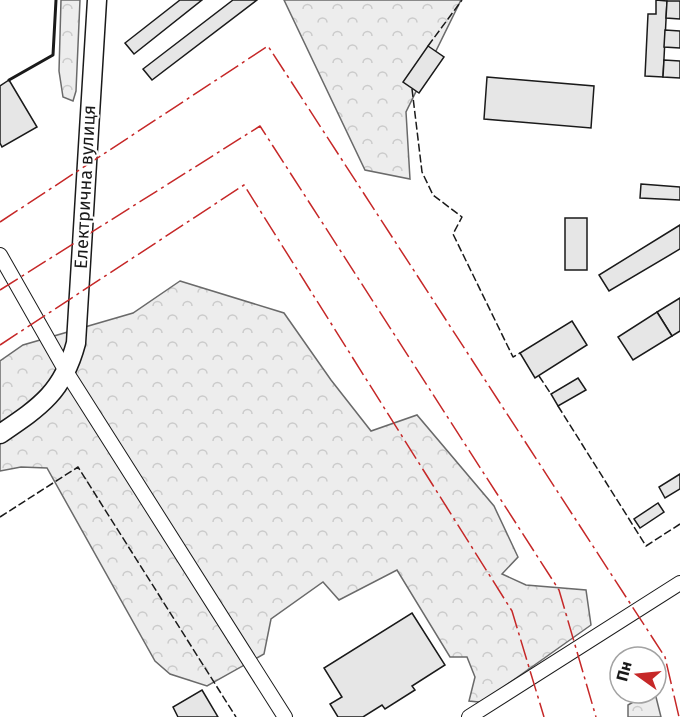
<svg xmlns="http://www.w3.org/2000/svg" width="680" height="717" viewBox="0 0 680 717" font-family="'Fira Sans',sans-serif">
  <style>
    .forest { fill: url(#forest-crowns); stroke: #6a6a6a; stroke-width: 1.5 }
    .building { fill: #e6e6e6; stroke: #1a1a1a; stroke-width: 1.5 }
    .lines { fill: none; stroke-linecap: round; stroke-linejoin: round }
    .street-casing { stroke: #1a1a1a; stroke-width: 16 }
    .secondary-casing { stroke: #1a1a1a; stroke-width: 21 }
    .street { stroke: #fff; stroke-width: 14 }
    .secondary { stroke: #fff; stroke-width: 18 }
    .fence { stroke: #1a1a1a; stroke-width: 1.5; stroke-dasharray: 8 3; stroke-linecap: butt }
    .wall { stroke: #1a1a1a; stroke-width: 3 }
    .power { stroke: #c62828; stroke-width: 1.5; stroke-dasharray: 21 4.5 3 4.5; stroke-linecap: butt }
    .labels { text-anchor: middle; dominant-baseline: central; stroke-width: 4.5; stroke-linejoin: round; paint-order: stroke }
    .street-label { font-size: 18px; fill: #1a1a1a; stroke: #fff }
  </style>
  <defs>
    <pattern id="forest-crowns" width="20" height="18" patternUnits="userSpaceOnUse" patternTransform="scale(1.5)"><rect width="20" height="18" fill="#ededed"/><path d="M2 6a3 3 0 1 1 6 0M12 15a3 3 0 1 1 6 0" fill="none" stroke="#cbcbcb"/></pattern>
  </defs>
  <rect width="100%" height="100%" fill="#fff"/>
  <g class="forest">
    <polygon points="61,0 80,0 76,91 73,101 63,97 59,71"/>
    <polygon points="284,0 461,0 406,112 410,179 365,170"/>
    <polygon points="180,281 284,313 331,380 371,431 417,415 494,506 518,557 502,574 526,585 586,590 591,625 505,686 489,703 469,701 475,677 467,657 450,657 397,570 339,600 323,582 271,619 264,654 207,686 170,674 155,661 47,468 21,467 0,471 0,361 23,345 133,313"/>
    <polygon points="649,693 655,693 661,717 628,717 628,705"/>
  </g>
  <g class="building">
    <polygon points="180,0 202,0 134,54 125,43"/>
    <polygon points="233,0 257,0 152,80 143,69"/>
    <polygon points="656,0 667,1 663,77 645,76 648,14 656,14"/>
    <polygon points="667,1 680,1 680,19 666,18"/>
    <polygon points="665,30 680,31 680,48 664,47"/>
    <polygon points="428,46 444,57 419,93 403,82"/>
    <polygon points="664,60 680,61 680,78 663,77"/>
    <polygon points="487,77 594,86 591,128 484,119"/>
    <polygon points="9,80 37,127 2,147 0,143 0,86"/>
    <polygon points="641,184 680,187 680,200 640,198"/>
    <rect x="565" y="218" width="22" height="52"/>
    <polygon points="680,225 680,249 609,291 599,275"/>
    <polygon points="680,298 680,331 672,336 657,312"/>
    <polygon points="657,312 672,336 633,360 618,337"/>
    <polygon points="572,321 587,345 535,378 520,353"/>
    <polygon points="578,378 586,390 558,406 551,394"/>
    <polygon points="680,474 680,489 665,498 659,487"/>
    <polygon points="658,503 664,512 640,528 634,519"/>
    <polygon points="412,613 445,665 412,686 415,690 385,709 382,705 363,717 338,717 330,704 342,697 324,668"/>
    <polygon points="202,690 218,717 178,717 173,707"/>
  </g>
  <g class="lines">
    <g class="street-casing">
      <g id="street">
        <polyline points="0,255 67,373 285,717"/>
        <polyline points="469,717 680,583"/>
      </g>
    </g>
    <g class="secondary-casing">
      <path id="secondary" d="M0,434C40,407 63,392 76,343L97,0"/>
    </g>
    <use href="#street" class="street"/>
    <use href="#secondary" class="secondary"/>
    <g class="fence">
      <polyline points="428,46 462,0"/>
      <polyline points="412,89 422,172 433,195 462,217 453,234 513,357 520,353"/>
      <polyline points="539,376 551,394"/>
      <polyline points="558,406 646,546 680,524"/>
      <polyline points="0,517 78,467 236,717"/>
    </g>
    <polyline class="wall" points="9,80 53,55 56,0"/>
    <g class="power">
      <polyline points="0,222 268,46 665,657 679,717"/>
      <polyline points="0,290 260,126 559,590 596,717"/>
      <polyline points="0,345 244,185 512,611 544,717"/>
    </g>
  </g>
  <g class="labels">
    <g class="street-label">
      <text transform="translate(85 187) rotate(-87)">Електрична вулиця</text>
    </g>
  </g>
  <g transform="translate(638 675) rotate(285)"><circle r="28" fill="#ffffff" stroke="#a3a3a3" stroke-width="1.5"/>
  <path d="M0-4.5L10 22L0 15L-10 22Z" fill="#c62828"/>
  <text y="-9" font-size="16" font-weight="bold" text-anchor="middle" fill="#1a1a1a">Пн</text>
  </g>
</svg>
